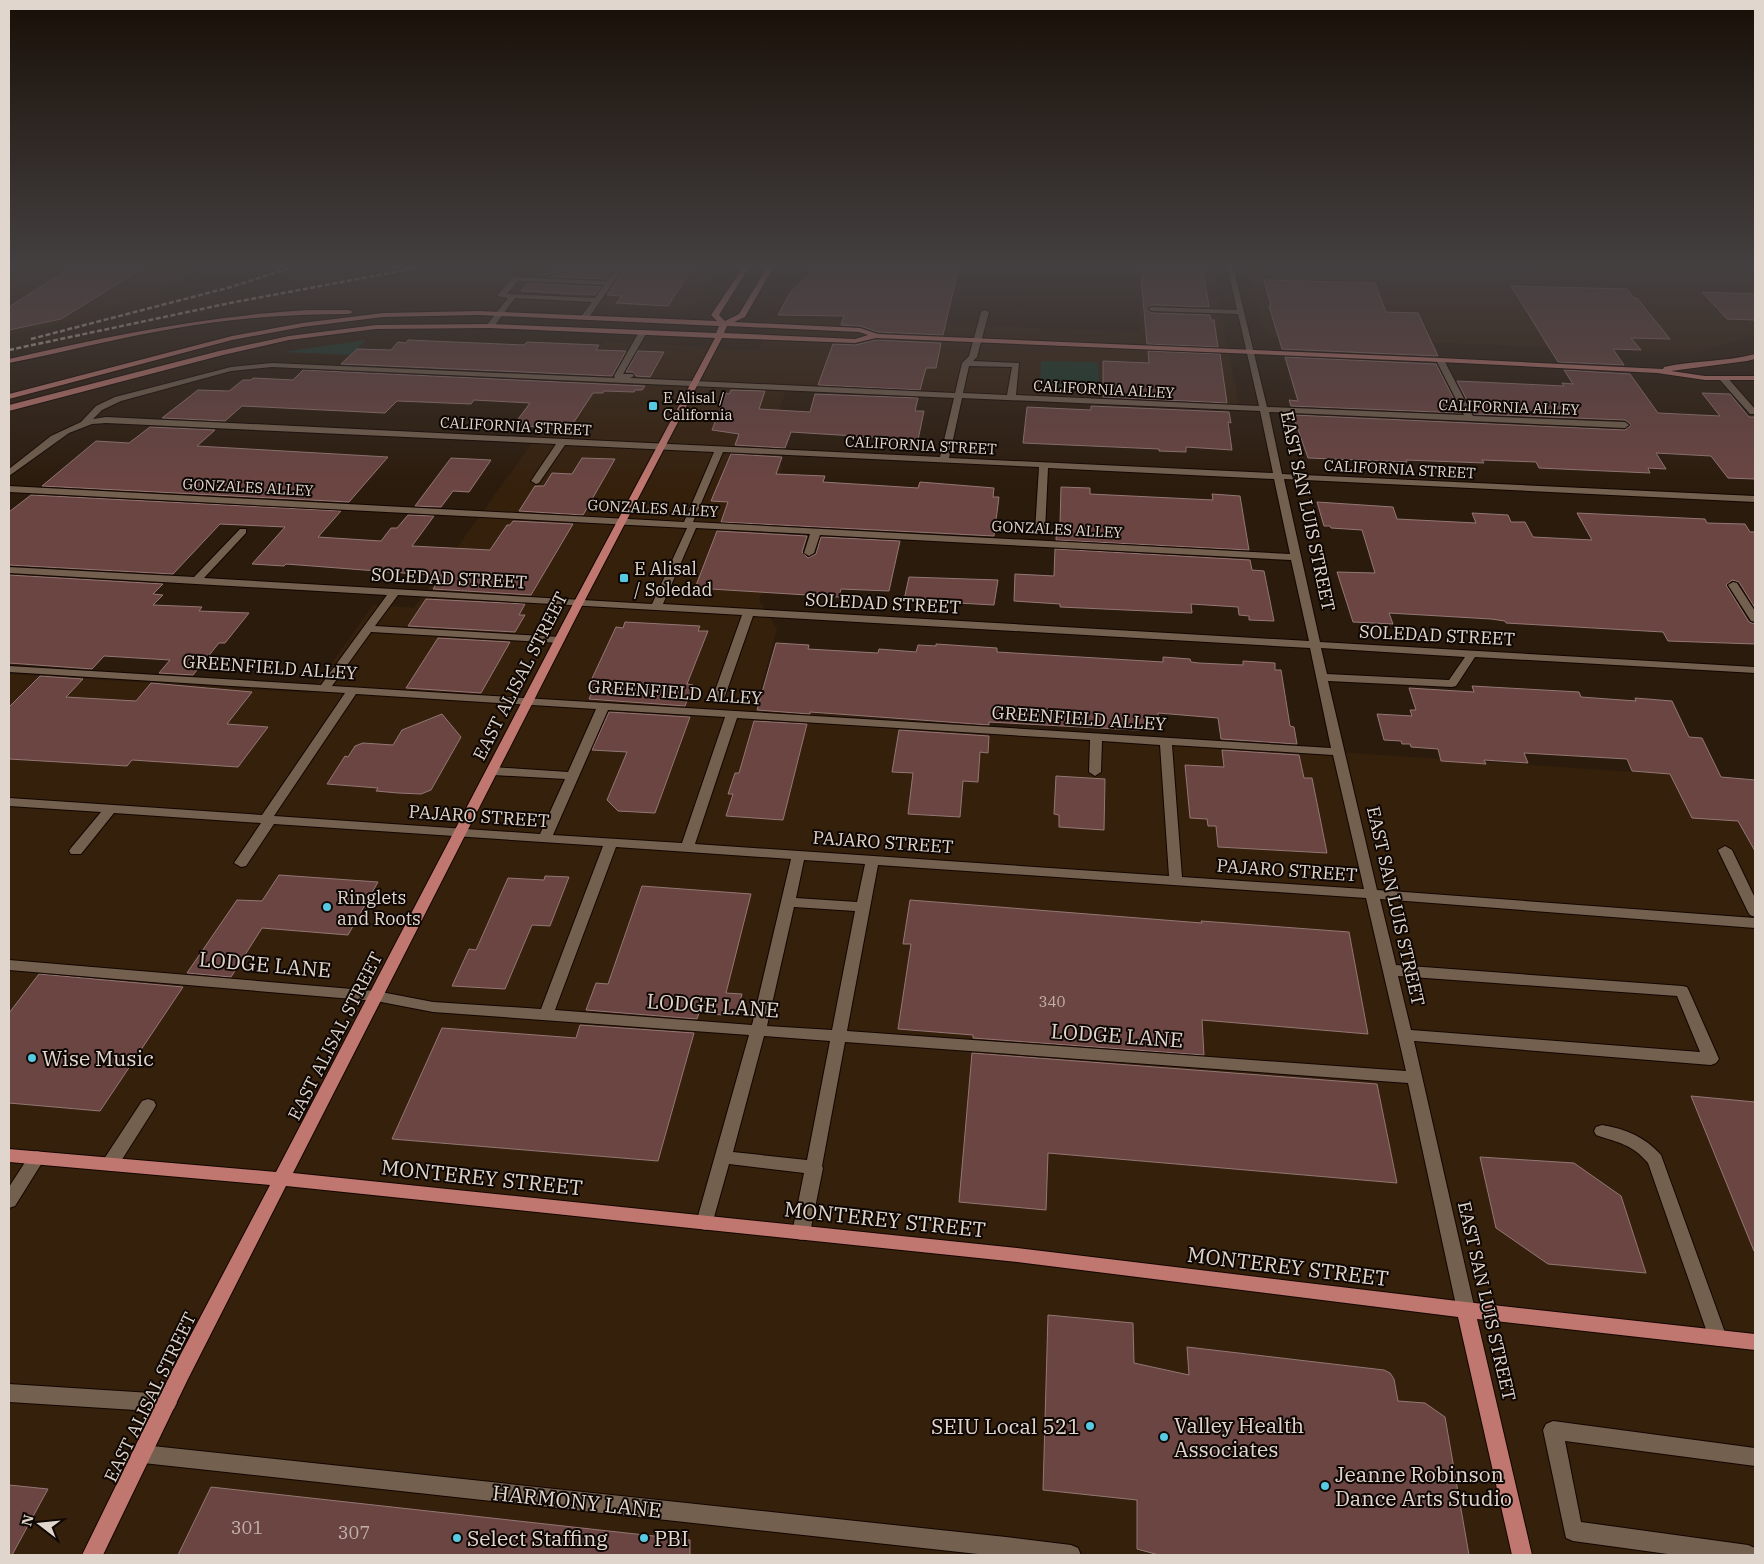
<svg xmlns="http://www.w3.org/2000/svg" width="1764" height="1564" viewBox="0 0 1764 1564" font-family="'IBM Plex Serif',serif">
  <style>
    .built { fill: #35200c }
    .green { fill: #1a382b }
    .building { fill: #6b4542; stroke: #937775 }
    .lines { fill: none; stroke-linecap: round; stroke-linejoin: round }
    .minor-casing { stroke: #130500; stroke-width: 2 }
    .major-casing { stroke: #130500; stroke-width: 2 }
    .minor { fill: #73604f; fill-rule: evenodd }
    .major { fill: #bf776f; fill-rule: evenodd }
    .rail { stroke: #c9bdb3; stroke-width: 2.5; stroke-dasharray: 5 2.5; stroke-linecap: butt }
    .poi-dot { fill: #57c9e2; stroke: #0e0703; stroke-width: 2 }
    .labels { text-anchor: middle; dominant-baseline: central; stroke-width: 4; stroke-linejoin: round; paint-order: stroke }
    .far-street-label { font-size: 15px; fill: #e1d6cd; stroke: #0e0703 }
    .far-poi-label { font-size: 15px; fill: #e1d6cd; stroke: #0e0703; text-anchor: start }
    .number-label { font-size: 15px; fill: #c4b2aa }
    .street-label { font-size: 18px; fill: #e1d6cd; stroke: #0e0703 }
    .poi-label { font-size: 18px; fill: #e1d6cd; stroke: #0e0703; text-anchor: start }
    .near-number-label { font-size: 18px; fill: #c4b2aa }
    .near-street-label { font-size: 21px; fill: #e1d6cd; stroke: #0e0703 }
    .near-poi-label { font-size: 21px; fill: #e1d6cd; stroke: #0e0703; text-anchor: start }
  </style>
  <rect width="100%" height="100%" fill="#2b1b0c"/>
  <g class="built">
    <polygon points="9,266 205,266 170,287 94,316 9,336"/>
    <polygon points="215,266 715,266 695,307 684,312 461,301 326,301 287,275 300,269"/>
    <polygon points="1138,266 1213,266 1225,337 1241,411 786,391 768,438 782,467 762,520 784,533 759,600 777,629 755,709 1338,752 1755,780 1755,1555 9,1555 9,674 311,693 373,605 414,608 604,342 674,345 745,351 760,348 771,317 1140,332"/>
    <polygon points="1247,266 1755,266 1755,335 1695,353 1266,336"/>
  </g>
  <g class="green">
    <polygon points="366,340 350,355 283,352"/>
    <polygon points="1041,361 1098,362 1100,388 1087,387 1076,389 1040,385"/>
  </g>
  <g class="building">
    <polygon points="592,266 616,266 606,279 549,277 590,268"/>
    <polygon points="627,266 694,266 668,306 616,303 622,296 607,295"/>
    <polygon points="818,266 959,266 943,335 878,332 860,326 841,325 844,316 778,315 790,293"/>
    <polygon points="1142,266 1189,266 1189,268 1203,269 1209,307 1152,305 1146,310 1152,313 1210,315 1211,320 1214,320 1218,347 1147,344 1141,277 1143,278"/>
    <polygon points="71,267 142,269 61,319 9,330 9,307"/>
    <polygon points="1264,280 1375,283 1386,312 1418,313 1438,356 1282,349 1269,306 1271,306"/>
    <polygon points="528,283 601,287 595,295 521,291"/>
    <polygon points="1511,286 1627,289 1634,298 1637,298 1670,339 1631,338 1641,350 1613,349 1624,365 1558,362"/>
    <polygon points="1702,292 1755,294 1755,320 1727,319"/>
    <polygon points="408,340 524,345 527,342 599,345 596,350 626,351 612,376 341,364 357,349 391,350 398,342 406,343"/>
    <polygon points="876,340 941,343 936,368 926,368 920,390 818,385 833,344 855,345"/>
    <polygon points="638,351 664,352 650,377 636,376 633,372 626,372"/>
    <polygon points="1148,351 1220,354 1227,403 1103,397 1103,361 1149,363"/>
    <polygon points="1285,357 1436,364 1461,413 1291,406 1289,400 1298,401"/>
    <polygon points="303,370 645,386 642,390 635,390 634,392 604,391 603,393 593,393 570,428 513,426 530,403 474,400 471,404 397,401 385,413 242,406 225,421 162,418 198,390 229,391 243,380 251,380 253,378 293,380"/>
    <polygon points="1564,370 1630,374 1658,413 1720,416 1702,393 1730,394 1749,417 1755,417 1755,479 1728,478 1711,456 1656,453 1666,469 1648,468 1650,473 1539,468 1536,462 1482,460 1484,463 1406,460 1407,462 1308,458 1293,415 1625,430 1630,426 1630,424 1625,420 1474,414 1457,381 1564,386 1562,383 1573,384"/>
    <polygon points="731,390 765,391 759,409 810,412 815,394 918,398 915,411 924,411 918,440 791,432 785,448 735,445 739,434 712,430 726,393 729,394"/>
    <polygon points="1091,406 1229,412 1231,423 1228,422 1232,450 1186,447 1186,452 1159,451 1159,449 1023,443 1027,407 1091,410"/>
    <polygon points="150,427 215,430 197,446 388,457 349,502 42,486 96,441 129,443"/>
    <polygon points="731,454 782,457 776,474 825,476 823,482 918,488 920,482 994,488 993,497 999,497 994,536 721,522 728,502 711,501"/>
    <polygon points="451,458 491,460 469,492 453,491 441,507 415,506"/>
    <polygon points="582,458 615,459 583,515 519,511 535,486 544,486 552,473 572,474"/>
    <polygon points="1061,487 1090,488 1090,494 1213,500 1212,494 1240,496 1249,550 1056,540 1057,524 1060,524"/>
    <polygon points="31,495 341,511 318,537 381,541 391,528 397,528 408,515 434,516 412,546 490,550 507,525 510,525 513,521 573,524 531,595 433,589 442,576 286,564 284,566 252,564 285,527 220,524 173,574 9,565 9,512"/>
    <polygon points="1317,502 1393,507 1397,519 1476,523 1472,513 1508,515 1511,522 1525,522 1533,537 1592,540 1577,513 1705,519 1707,523 1745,524 1750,532 1755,532 1755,608 1739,582 1732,580 1726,585 1749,622 1755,624 1755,644 1668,641 1663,632 1506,623 1505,621 1491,619 1389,613 1393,624 1353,622 1337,572 1375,573 1362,530 1331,528 1330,526 1324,526"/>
    <polygon points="717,531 807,536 802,552 808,558 816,554 821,537 900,541 889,591 841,589 839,597 695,588"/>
    <polygon points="1055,549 1250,560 1252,570 1264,571 1274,621 1249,620 1249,616 1239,615 1238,607 1191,604 1192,613 1060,607 1060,604 1014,601 1015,574 1054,576"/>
    <polygon points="9,575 163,584 153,594 163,595 153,605 202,607 199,611 249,613 225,643 219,643 193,675 159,673 170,660 104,656 92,669 9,663"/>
    <polygon points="909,577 998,580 994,605 904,600"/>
    <polygon points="426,599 525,604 519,615 525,615 515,632 408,626"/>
    <polygon points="625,622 700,626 698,631 708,631 687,684 693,685 685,706 589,699 594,688 588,687 616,627 623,628"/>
    <polygon points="438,638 510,642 481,693 406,688"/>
    <polygon points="776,643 809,645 808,649 878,653 879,649 916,652 918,645 936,646 936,644 997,648 997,652 1163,662 1163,657 1190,659 1191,662 1199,663 1243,665 1243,661 1275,663 1275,670 1281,670 1290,726 1294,727 1297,744 1221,739 1218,718 1158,713 1158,717 1153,717 1154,731 989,722 989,725 810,712 810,714 757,710"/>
    <polygon points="40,676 83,679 66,697 136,701 151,683 252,692 227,724 268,727 238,767 132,760 127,766 9,759 9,707"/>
    <polygon points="1472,686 1579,692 1581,697 1636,701 1635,698 1672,701 1689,737 1702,738 1721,777 1755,780 1755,851 1738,821 1692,818 1670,774 1632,771 1627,759 1524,753 1528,763 1484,760 1486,764 1441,761 1438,749 1411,747 1410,744 1402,744 1401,741 1384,740 1377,714 1412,716 1410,710 1416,710 1409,688 1474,692"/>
    <polygon points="609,712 690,717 655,813 618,811 607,800 627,752 592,750"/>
    <polygon points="442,714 461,737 431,790 421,794 398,793 376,791 378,788 327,784 345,756 348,757 355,746 363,743 393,745 402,730"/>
    <polygon points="754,721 807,724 783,820 726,816 733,794 728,794 735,773 739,773"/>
    <polygon points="899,730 989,736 988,753 980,752 978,782 963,781 960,817 908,814 913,773 892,772"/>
    <polygon points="1222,750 1299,755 1304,778 1312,778 1327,853 1218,847 1216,826 1208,826 1207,819 1190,818 1185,765 1224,767"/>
    <polygon points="1056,776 1105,779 1104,830 1059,827 1059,815 1054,814"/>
    <polygon points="279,875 378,882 348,935 262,928 231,977 187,973 237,900 262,901"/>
    <polygon points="545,876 569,877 550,926 532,925 505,989 452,986 469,949 476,950 508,878 544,880"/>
    <polygon points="642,886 751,894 726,993 742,994 736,1016 699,1013 697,1019 586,1010 596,983 608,984"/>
    <polygon points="910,900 1202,923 1201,921 1349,932 1368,1034 1202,1020 1204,1055 973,1038 973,1035 898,1029 911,944 903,944"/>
    <polygon points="39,974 183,987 100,1111 9,1103 9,1013"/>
    <polygon points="580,1025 694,1033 658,1161 392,1139 442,1028 576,1038"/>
    <polygon points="972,1053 1377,1084 1397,1183 1048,1153 1046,1210 959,1202"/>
    <polygon points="1691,1096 1755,1102 1755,1251 1754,1251"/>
    <polygon points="1480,1157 1574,1163 1621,1196 1646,1273 1548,1264 1496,1228"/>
    <polygon points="1048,1315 1133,1323 1134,1363 1189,1375 1187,1347 1384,1370 1390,1373 1394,1379 1398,1401 1425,1403 1445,1417 1469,1555 1159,1555 1137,1549 1137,1500 1043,1490"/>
    <polygon points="9,1485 48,1489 12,1555 9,1555"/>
    <polygon points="211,1487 690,1540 690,1555 178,1555"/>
  </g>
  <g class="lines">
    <g class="minor-casing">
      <g id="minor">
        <polygon points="576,266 590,266 538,277 534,275"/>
        <path d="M618,266H625L587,320L580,318L592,302L515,298L493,328L486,326L508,298L497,296L513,277L607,281ZM518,281L604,285L595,298L507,294Z"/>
        <path d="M1227,266H1233L1267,407L1464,415L1436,360L1440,358L1444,360L1473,416L1625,422L1629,425L1625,428L1269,412L1282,474L1755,496V502L1284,479L1320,642L1755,667V673L1475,657L1456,686L1452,687L1328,681L1377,890L1755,918V928L1380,899L1396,965L1682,986L1687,987L1689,991L1719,1059L1716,1063L1711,1065L1414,1041L1475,1310L1472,1316L1466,1318L1460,1316L1457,1310L1408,1083L845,1042L822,1166L823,1168L810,1233L807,1238L801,1240L795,1238L792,1233L804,1173L729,1164L711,1228L705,1230L699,1228L696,1223L749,1035L433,1012L376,1001L9,970V960L376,991L433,1002L541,1009L603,846L274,824L246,866L241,867L234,863L261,823L114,813L81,854H71L69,851L71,848L101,812L9,806V798L262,815L345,693L9,672V666L321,685L387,595L9,573V567L194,577L240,529H246V533L204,578L652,604L687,528L9,492V486L684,522L714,452L565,445L539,483L536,484L531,481L556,444L106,423L92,424L69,433L9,476V469L51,436L81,422L96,406L115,397L231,367L272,363L615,378L614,376L639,332L643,330L647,332L623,374H633L634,376L630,378L955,393L962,363L969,356L981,312L985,310L989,312L977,357L973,361L1019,363L1016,395L1259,406L1238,314L1152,311L1148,309L1152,307L1237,310ZM969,366L1012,367L1007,395L963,393ZM272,367L954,398L940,457L106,417L93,419L102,410L121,401L231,371ZM962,398L1260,411L1273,473L949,458ZM723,452L1039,467L1035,531L1040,534L1045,531L1048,468L1274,479L1290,554L693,522ZM696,528L810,534L804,553L809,556L814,553L820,535L1291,560L1309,641L663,604ZM398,595L742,615L712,699L718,702L724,699L753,616L1310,648L1331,748L332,686L371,632L560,643L565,640L560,637L375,626ZM1321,648L1465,657L1449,680L1327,674ZM356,694L596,709L568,772L493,767L487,771L493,775L565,779L540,834L274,816ZM608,710L725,717L682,843L553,835ZM737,718L1090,740L1089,772L1095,776L1101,772L1102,741L1160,745L1169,876L695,844ZM1172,745L1333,755L1364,889L1182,877ZM616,847L791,859L752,1025L555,1010ZM804,860L865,864L857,902L796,898ZM878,865L1366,898L1406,1071L847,1031ZM794,907L855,911L832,1030L767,1026ZM1398,976L1677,996L1700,1052L1411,1030ZM764,1036L830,1041L807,1160L733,1152Z"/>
        <polygon points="1720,376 1726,376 1755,409 1755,414 1750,414 1720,380"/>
        <polygon points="1733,582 1737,583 1755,611 1755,622 1751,621 1728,585"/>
        <polygon points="1725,846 1732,850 1755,898 1755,917 1750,915 1748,912 1718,850"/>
        <polygon points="148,1099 154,1101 156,1105 154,1109 116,1169 110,1171 104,1169 102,1164 104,1159 142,1101"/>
        <path d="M1602,1125C1626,1129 1645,1137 1661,1155L1727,1338L1725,1344L1718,1346L1711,1344L1709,1338L1648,1163C1632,1144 1619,1143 1596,1135L1594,1131L1596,1127Z"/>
        <polygon points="37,1151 43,1153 45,1158 15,1206 9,1208 9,1187 31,1153"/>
        <polygon points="9,1384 167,1394 174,1397 177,1403 174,1409 167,1412 9,1402"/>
        <polygon points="1553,1421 1755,1448 1755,1466 1565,1441 1581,1522 1748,1545 1755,1548 1755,1555 1675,1555 1573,1541 1566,1538 1543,1430 1546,1424"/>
        <polygon points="143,1445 1006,1537 1071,1545 1078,1548 1081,1555 987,1555 143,1463 136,1461 133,1454 136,1447"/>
      </g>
    </g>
    <g class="major-casing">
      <g id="major">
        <path d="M744,266H750L719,315L725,321L739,314L768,266H774L745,317L734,322L860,328L878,334L1440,358L1663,369L1664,367C1694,360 1726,362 1755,354V359L1747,361L1671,371L1705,376H1755V380H1705L1657,373L1440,362L876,338L855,343L722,338L584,602L293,1173L1017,1248L1466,1302L1755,1334V1350L1477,1319L1532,1555H1512L1458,1317L1017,1262L286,1186L188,1379L103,1555H82L174,1367L270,1185L9,1162V1149L276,1172L574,602L715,338L490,328L376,329L289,340L223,355L9,411V405L219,351L289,336L376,325L490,324L716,333L719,326L479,315L383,317L302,327L232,340L9,399V394L232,336L302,323L383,313L479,311L717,321L711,315ZM727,326L859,332L868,335L855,339L724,333Z"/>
        <path d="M307,310H349L353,312L349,314C291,314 234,318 177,328C121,337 65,352 9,363V359C108,336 205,316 307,310Z"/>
      </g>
    </g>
    <use href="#minor" class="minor"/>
    <use href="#major" class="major"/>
    <g class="rail">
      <polyline points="31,339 231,287 296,266"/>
      <polyline points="9,350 230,303 427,266"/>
    </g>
  </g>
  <linearGradient id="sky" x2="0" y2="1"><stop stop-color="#180f07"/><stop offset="0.55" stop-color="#443f40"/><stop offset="1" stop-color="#443f40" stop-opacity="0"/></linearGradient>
  <rect width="1764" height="485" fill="url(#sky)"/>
  <g class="poi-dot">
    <rect x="648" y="401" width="10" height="10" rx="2.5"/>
    <rect x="619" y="573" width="10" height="10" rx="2.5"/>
    <circle cx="327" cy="907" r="5"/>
    <circle cx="32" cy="1058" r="5"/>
    <circle cx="1090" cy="1426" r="5"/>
    <circle cx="1164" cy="1437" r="5"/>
    <circle cx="1325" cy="1486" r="5"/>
    <circle cx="457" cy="1538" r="5"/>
    <circle cx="644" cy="1538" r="5"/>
  </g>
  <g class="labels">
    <g class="far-street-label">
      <text transform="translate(1104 389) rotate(3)">CALIFORNIA ALLEY</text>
      <text transform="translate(1509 407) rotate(2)">CALIFORNIA ALLEY</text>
      <text transform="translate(516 426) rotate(3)">CALIFORNIA STREET</text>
      <text transform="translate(921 445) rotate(3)">CALIFORNIA STREET</text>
      <text transform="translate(1400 469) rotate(3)">CALIFORNIA STREET</text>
      <text transform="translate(248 487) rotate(3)">GONZALES ALLEY</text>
      <text transform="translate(653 508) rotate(3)">GONZALES ALLEY</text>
      <text transform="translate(1057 529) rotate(3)">GONZALES ALLEY</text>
    </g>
    <g class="far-poi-label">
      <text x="663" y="397">E Alisal /<tspan x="663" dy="17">California</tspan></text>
    </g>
    <g class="number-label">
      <text x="1052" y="1001">340</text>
    </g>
    <g class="street-label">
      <text transform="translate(1308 511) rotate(78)">EAST SAN LUIS STREET</text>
      <text transform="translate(449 578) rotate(3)">SOLEDAD STREET</text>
      <text transform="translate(883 603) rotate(3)">SOLEDAD STREET</text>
      <text transform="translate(1437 635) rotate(3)">SOLEDAD STREET</text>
      <text transform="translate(270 667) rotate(4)">GREENFIELD ALLEY</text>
      <text transform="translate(520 676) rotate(-63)">EAST ALISAL STREET</text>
      <text transform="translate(675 692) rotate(4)">GREENFIELD ALLEY</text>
      <text transform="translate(1079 718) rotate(4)">GREENFIELD ALLEY</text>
      <text transform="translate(479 816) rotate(4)">PAJARO STREET</text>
      <text transform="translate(883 842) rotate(4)">PAJARO STREET</text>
      <text transform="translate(1287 870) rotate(4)">PAJARO STREET</text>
      <text transform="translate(1396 906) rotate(77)">EAST SAN LUIS STREET</text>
      <text transform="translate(335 1036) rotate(-63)">EAST ALISAL STREET</text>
      <text transform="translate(1487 1301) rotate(77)">EAST SAN LUIS STREET</text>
      <text transform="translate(150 1397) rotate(-64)">EAST ALISAL STREET</text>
    </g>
    <g class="poi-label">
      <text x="634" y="568">E Alisal<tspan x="634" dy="21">/ Soledad</tspan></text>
      <text x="337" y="897">Ringlets<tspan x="337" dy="21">and Roots</tspan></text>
    </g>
    <g class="near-number-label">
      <text x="247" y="1527">301</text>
      <text x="354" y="1532">307</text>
    </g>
    <g class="near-street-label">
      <text transform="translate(265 964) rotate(5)">LODGE LANE</text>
      <text transform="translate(713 1005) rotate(4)">LODGE LANE</text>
      <text transform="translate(1117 1035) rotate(4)">LODGE LANE</text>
      <text transform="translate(482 1177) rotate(6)">MONTEREY STREET</text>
      <text transform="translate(885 1219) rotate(6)">MONTEREY STREET</text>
      <text transform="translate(1288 1266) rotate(7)">MONTEREY STREET</text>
      <text transform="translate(577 1501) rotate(6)">HARMONY LANE</text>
    </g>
    <g class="near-poi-label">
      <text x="42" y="1058">Wise Music</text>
      <text x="1174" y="1425">Valley Health<tspan x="1174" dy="24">Associates</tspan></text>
      <text x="1080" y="1426" text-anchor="end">SEIU Local 521</text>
      <text x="1335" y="1474">Jeanne Robinson<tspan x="1335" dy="24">Dance Arts Studio</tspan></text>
      <text x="467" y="1538">Select Staffing</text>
      <text x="654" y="1538">PBI</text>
    </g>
  </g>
  <rect width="1764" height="1564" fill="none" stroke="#e1d6cd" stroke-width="20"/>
  <g transform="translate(40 1524) rotate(286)" stroke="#0e0703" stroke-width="4" paint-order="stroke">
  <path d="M0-4L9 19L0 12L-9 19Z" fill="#e1d6cd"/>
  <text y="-8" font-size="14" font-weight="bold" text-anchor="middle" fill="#e1d6cd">N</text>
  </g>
</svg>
